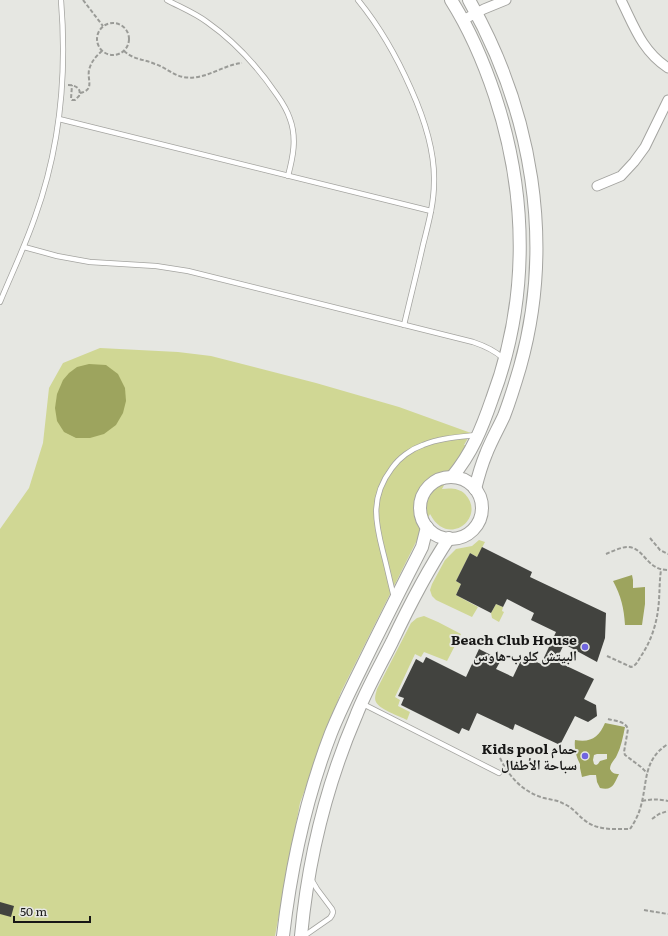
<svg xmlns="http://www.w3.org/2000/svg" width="668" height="936" viewBox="0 0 668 936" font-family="Literata,'Noto Naskh Arabic',serif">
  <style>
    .green { fill: #d0d794 }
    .water { fill: #9da45e; fill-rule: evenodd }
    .building { fill: #42433f }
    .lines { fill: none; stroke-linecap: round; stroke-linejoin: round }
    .service-casing { stroke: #a4a4a0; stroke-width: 6 }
    .minor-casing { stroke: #a4a4a0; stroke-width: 11 }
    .tertiary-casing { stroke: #a4a4a0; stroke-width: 14 }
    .path { stroke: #9a9b97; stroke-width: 2; stroke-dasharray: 4 2; stroke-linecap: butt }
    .service { stroke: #fff; stroke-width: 4.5 }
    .minor { stroke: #fff; stroke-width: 9 }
    .tertiary { stroke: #fff; stroke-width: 12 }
    .poi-dot { fill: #7065e0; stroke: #e6e7e2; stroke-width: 1.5 }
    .labels { text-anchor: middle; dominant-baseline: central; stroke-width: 4; stroke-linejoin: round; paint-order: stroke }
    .poi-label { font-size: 14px; font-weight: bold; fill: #171716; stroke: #e6e7e2; text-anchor: end }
  </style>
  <rect width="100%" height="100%" fill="#e6e7e2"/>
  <g class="green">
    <path d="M100,348L178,352L211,356L316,383L399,407L471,433L464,445H469L456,462L442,489C450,488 459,488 465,494C487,517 448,549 430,514L341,692L300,803L275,936H0V529L29,488L43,443L49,388L63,363Z"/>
    <polygon points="479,540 485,542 477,557 470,553 456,581 461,584 456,595 478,607 472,617 436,600 432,596 430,590 432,584 445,560 456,549 472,546"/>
    <polygon points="496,604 503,607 502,611 504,612 499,622 492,618 491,613"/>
    <path d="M424,616L438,622L461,634L447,661L424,652L421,657L415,654L395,697L400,700L398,706L410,712L407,720C399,716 379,709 376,702C374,698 376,693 377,689L411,623L417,618Z"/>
  </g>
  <g class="water">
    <polygon points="89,364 106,365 118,374 125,388 126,401 123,413 116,425 104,434 90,438 76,438 64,432 57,421 55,408 57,394 63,380 69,373 77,367"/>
    <path d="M632,575L633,580V588L645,587V604L642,625H625C624,608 621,596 613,581Z"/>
    <path d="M605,723L625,727C623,737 621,747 617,755C615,760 610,763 610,769C612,773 614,774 619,774C614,784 613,791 600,788L597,782L596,775H590L582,777L580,768V764C576,756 574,749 575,740C591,743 599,737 605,723ZM597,754H607V759L600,761L598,764L596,765L594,764L593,760L594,755Z"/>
  </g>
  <g class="building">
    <polygon points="482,547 532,572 530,577 606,613 605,638 597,662 564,644 556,661 594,679 584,699 596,705 597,716 588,722 575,716 560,745 515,724 513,730 477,713 469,731 462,728 459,734 401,705 404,698 398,696 416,659 423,663 426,657 466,677 479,649 501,660 496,669 513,677 523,656 541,664 556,632 531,620 534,613 507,599 503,607 496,604 491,613 456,595 461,584 456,581 470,553 477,557"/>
    <polygon points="0,902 14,906 11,917 0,914"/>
  </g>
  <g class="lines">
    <g class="service-casing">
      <g id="service">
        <path d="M167,0C180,7 195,13 207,22C234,41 258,67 277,95C282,102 287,110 290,119C297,138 293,157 288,176"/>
        <path d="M358,0C380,27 397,57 411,89C424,118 435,150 434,182C434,204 428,225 423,245C417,272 410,299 404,325"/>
        <polyline points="59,119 431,211"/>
        <path d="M24,247L57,256L90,262L156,266L188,271L473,342C485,346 494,350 503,358"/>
        <path d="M0,302C12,273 25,246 35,217C60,148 67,73 61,0"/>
        <path d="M394,597C390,582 387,567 383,552C375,521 370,497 392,468C399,458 411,449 423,445C440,438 459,437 477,435"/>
        <polyline points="363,704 499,773"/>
        <polyline points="304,936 330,918 332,915 333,912 332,909 317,889 311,879"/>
      </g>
    </g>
    <g class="minor-casing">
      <g id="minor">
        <path d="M621,0C634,26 642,51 668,68"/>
        <polyline points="463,20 484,9 506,0"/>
        <polyline points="597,186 621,176 634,162 645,147 668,100"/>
      </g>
    </g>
    <g class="tertiary-casing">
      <g id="tertiary">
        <path d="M451,0C470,30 484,63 495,96C528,196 529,301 492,399C482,428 472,453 452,477"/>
        <path d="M469,0C532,111 555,243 520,367C515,384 510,400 504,416C498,429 491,441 486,454C481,466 478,477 475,489"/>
        <circle cx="451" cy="508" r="31"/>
        <path d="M283,936C291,867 306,798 331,733C343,703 358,675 372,646C387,616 402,586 417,557L422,547L427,527"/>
        <path d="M301,936C308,860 326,786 356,716C366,690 380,666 392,642C409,606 427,571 449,538"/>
      </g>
    </g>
    <g class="path">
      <polyline points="83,0 103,26"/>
      <circle cx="113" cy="39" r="16"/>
      <path d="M124,51C134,60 144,59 155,64C165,67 173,75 183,77C205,81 222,65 242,63"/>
      <path d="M68,85C75,85 82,88 79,96L75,100H72L71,99L72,85"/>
      <path d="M80,93C95,90 87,80 89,70C91,62 96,56 102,51"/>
      <polyline points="650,538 660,550 668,554"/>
      <path d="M606,554C613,551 621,547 628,547C645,548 646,570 668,570"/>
      <path d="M607,656L631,667C636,666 638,661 641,656C650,643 656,626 658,610C660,596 659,583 661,570"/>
      <path d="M608,719C615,721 625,721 628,729L624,752L625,755L641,767L647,773"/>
      <path d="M500,758C509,777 523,792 544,798C551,800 558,800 564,804C572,807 577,814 583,819C597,831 613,829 630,829C634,823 638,816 640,809C648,784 642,760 668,744"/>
      <path d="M642,801C651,799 659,799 668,801"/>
      <polyline points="652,819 659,814 668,811"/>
      <polyline points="644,910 668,914"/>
    </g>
    <use href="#service" class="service"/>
    <use href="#minor" class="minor"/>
    <use href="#tertiary" class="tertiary"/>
  </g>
  <g class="poi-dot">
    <circle cx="585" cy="647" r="4"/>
    <circle cx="585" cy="756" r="4"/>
  </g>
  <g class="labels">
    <g class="poi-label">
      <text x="577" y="639">Beach Club House<tspan x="577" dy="16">البيتش كلوب-هاوس</tspan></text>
      <text x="577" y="748">Kids pool حمام<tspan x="577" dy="16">سباحة الأطفال</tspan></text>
    </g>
  </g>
  <path d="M14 916v6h76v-6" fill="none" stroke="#171716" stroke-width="2"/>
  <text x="20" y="916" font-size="12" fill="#171716" stroke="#e6e7e2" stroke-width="3" paint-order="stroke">50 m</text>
</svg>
